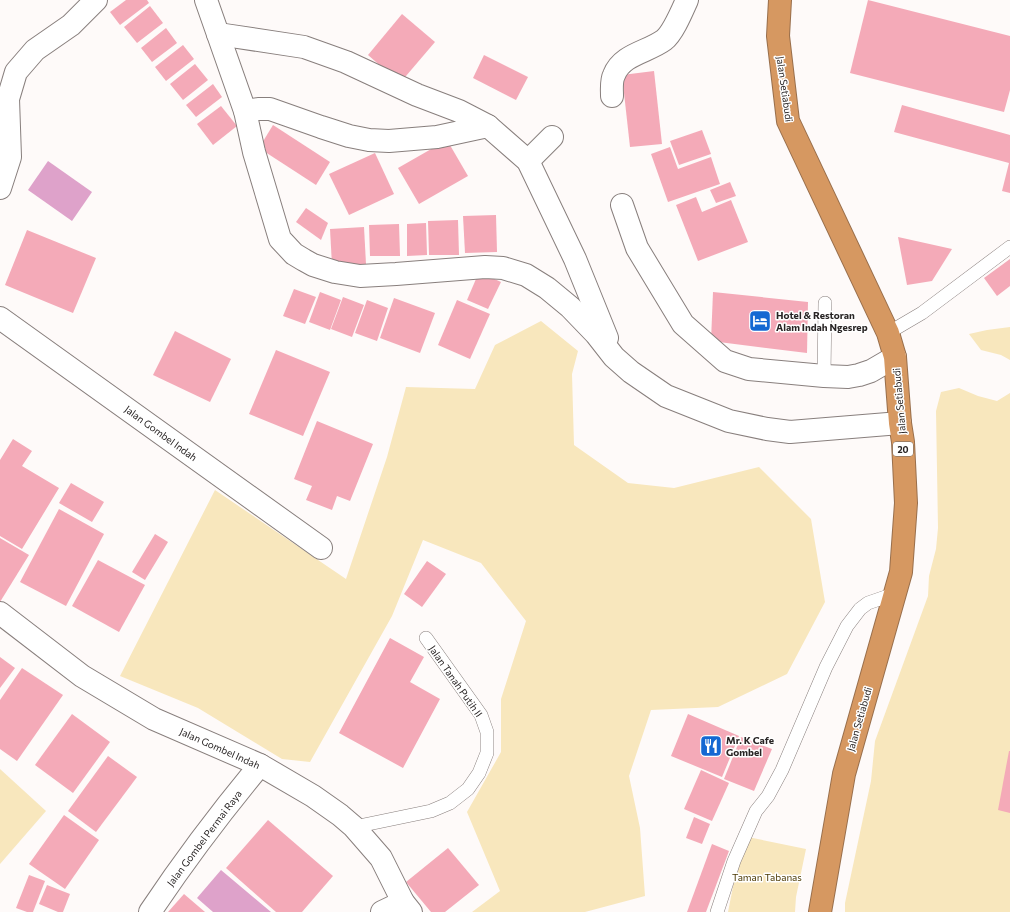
<svg xmlns="http://www.w3.org/2000/svg" width="1010" height="912" viewBox="0 0 1010 912" font-family="Commissioner,sans-serif">
  <style>
    .green { fill: #f8e7bd }
    .water { fill: #dea2ca }
    .building { fill: #f4aab8 }
    .lines { fill: none; stroke-linecap: round; stroke-linejoin: round }
    .lane-casing { stroke: #887f7d; stroke-width: 14 }
    .street-casing { stroke: #887f7d; stroke-width: 24 }
    .highway-casing { stroke: #996f4c; stroke-width: 24 }
    .lane { stroke: #fff; stroke-width: 13 }
    .street { stroke: #fff; stroke-width: 22 }
    .highway { stroke: #d69861; stroke-width: 22 }
    .labels { text-anchor: middle; dominant-baseline: central; stroke-width: 3; stroke-linejoin: round; paint-order: stroke }
    .shield { fill: #fff; stroke: #686666; stroke-width: 1 }
    .shield-label { font-size: 9px; font-weight: bold; fill: #282424 }
    .street-label { font-size: 10px; fill: #282424; stroke: #fff }
    .poi-label { font-size: 10px; font-weight: bold; fill: #282424; stroke: #fff; text-anchor: start }
    .park-label { font-size: 10px; fill: #4c3a04; stroke: #fff }
  </style>
  <rect width="100%" height="100%" fill="#fefaf9"/>
  <g class="green">
    <polygon points="541,321 578,351 572,374 574,445 628,483 674,488 759,467 811,519 825,602 787,674 718,707 651,710 629,776 640,828 645,896 585,912 472,912 500,891 467,812 501,752 501,699 526,621 481,563 423,540 392,616 310,762 282,759 198,708 120,676 215,490 346,579 387,457 406,387 475,389 495,345"/>
    <polygon points="1010,327 1010,360 1001,355 981,350 969,334 987,330"/>
    <polygon points="959,388 978,396 997,401 1010,393 1010,912 845,912 845,903 871,781 875,741 928,596 929,576 936,549 938,528 936,411 941,392"/>
    <polygon points="0,769 46,811 0,864"/>
    <polygon points="743,836 806,849 796,897 795,912 728,912"/>
  </g>
  <g class="water">
    <polygon points="48,161 92,192 72,221 28,190"/>
    <polygon points="221,870 271,912 213,912 197,898"/>
  </g>
  <g class="building">
    <polygon points="126,0 147,0 149,3 120,25 110,12"/>
    <polygon points="868,0 1010,36 1010,90 1004,112 850,73"/>
    <polygon points="150,6 163,23 137,43 124,27"/>
    <polygon points="402,14 435,42 400,83 368,55"/>
    <polygon points="166,28 177,43 152,62 141,48"/>
    <polygon points="183,45 194,59 166,81 155,67"/>
    <polygon points="484,55 528,77 516,100 473,78"/>
    <polygon points="195,64 208,80 183,100 170,84"/>
    <polygon points="654,71 662,144 630,147 622,75"/>
    <polygon points="213,84 222,97 196,117 186,105"/>
    <polygon points="902,105 1010,135 1010,193 1002,191 1009,163 894,132"/>
    <polygon points="221,106 237,126 213,145 197,124"/>
    <polygon points="273,125 330,162 316,185 259,148"/>
    <polygon points="702,130 711,154 679,165 670,141"/>
    <polygon points="447,140 468,176 419,204 398,168"/>
    <polygon points="670,147 678,169 711,157 720,184 668,202 651,154"/>
    <polygon points="375,153 394,194 349,215 329,174"/>
    <polygon points="730,182 736,196 716,203 710,190"/>
    <polygon points="696,197 702,212 731,200 748,242 698,261 676,205"/>
    <polygon points="306,208 328,223 321,240 296,222"/>
    <polygon points="496,215 497,252 465,253 463,216"/>
    <polygon points="458,220 459,255 429,255 428,221"/>
    <polygon points="426,223 427,255 407,256 407,224"/>
    <polygon points="399,224 400,256 370,256 369,225"/>
    <polygon points="364,227 366,264 332,265 330,229"/>
    <polygon points="27,230 96,258 73,313 5,285"/>
    <polygon points="898,237 952,249 932,281 907,285"/>
    <polygon points="1010,259 1010,286 997,296 984,278"/>
    <polygon points="479,272 501,282 488,309 467,300"/>
    <polygon points="294,289 316,297 305,324 283,316"/>
    <polygon points="320,292 341,300 330,330 309,322"/>
    <polygon points="713,292 808,302 807,353 711,341"/>
    <polygon points="343,297 364,305 352,337 331,329"/>
    <polygon points="394,298 435,313 420,353 380,338"/>
    <polygon points="367,300 388,308 377,341 355,333"/>
    <polygon points="457,300 490,314 470,359 438,345"/>
    <polygon points="175,331 231,359 210,402 153,375"/>
    <polygon points="276,350 330,372 303,436 249,414"/>
    <polygon points="317,421 373,444 350,501 337,496 332,510 306,500 312,486 294,479"/>
    <polygon points="13,439 32,451 22,466 59,488 22,549 0,536 0,460"/>
    <polygon points="71,483 104,502 92,522 59,503"/>
    <polygon points="59,509 104,534 66,606 20,582"/>
    <polygon points="155,534 168,542 145,580 132,572"/>
    <polygon points="0,538 29,555 0,602"/>
    <polygon points="98,560 145,585 119,632 72,606"/>
    <polygon points="427,561 446,574 422,607 404,594"/>
    <polygon points="390,638 424,657 410,682 440,699 403,768 339,733"/>
    <polygon points="0,657 15,668 0,688"/>
    <polygon points="22,668 63,695 17,761 0,749 0,700"/>
    <polygon points="72,714 110,742 73,793 35,765"/>
    <polygon points="688,714 739,736 722,777 671,756"/>
    <polygon points="741,737 772,749 754,791 724,779"/>
    <polygon points="1009,751 1010,751 1010,813 998,810"/>
    <polygon points="108,756 137,777 96,832 68,811"/>
    <polygon points="701,770 729,783 712,821 684,809"/>
    <polygon points="64,815 99,840 65,889 29,864"/>
    <polygon points="694,817 710,824 702,844 686,838"/>
    <polygon points="268,820 333,876 302,912 276,912 226,868"/>
    <polygon points="712,844 729,851 706,912 687,912"/>
    <polygon points="448,848 479,885 445,912 431,912 406,882"/>
    <polygon points="29,875 45,881 33,912 27,912 16,908"/>
    <polygon points="47,885 70,894 63,912 58,912 39,904"/>
    <polygon points="184,894 205,912 168,912"/>
  </g>
  <g class="lines">
    <g class="lane-casing">
      <g id="lane">
        <polyline points="888,333 922,313 1010,247"/>
        <polyline points="824,376 825,303"/>
        <polyline points="354,827 431,811 450,803 468,789 479,773 487,753 487,732 481,715 426,638"/>
        <polyline points="717,912 734,861 756,811 768,796 782,770 826,667 847,626 860,609 868,603 894,594"/>
      </g>
    </g>
    <g class="street-casing">
      <g id="street">
        <polyline points="206,0 245,111 254,152 280,239 294,254 304,260 313,265 335,272 360,276 396,274 485,267 503,268 526,275 547,288 570,307 596,334 614,357 631,372 666,396 729,421 767,429 790,432 900,423"/>
        <polyline points="218,34 304,47 346,62 417,95 459,111 488,126 528,161 575,259 607,338"/>
        <path d="M612,96C612,89 611,81 614,75C622,54 648,52 664,40C673,33 682,11 687,0"/>
        <polyline points="245,111 258,109 270,109 321,127 349,136 369,140 389,141 437,137 488,126"/>
        <polyline points="528,161 552,137"/>
        <polyline points="0,188 10,157 8,99 16,72 35,50 71,25 96,0"/>
        <polyline points="622,205 637,248 683,324 725,361 749,369 824,376 848,377 859,375 871,371 895,357"/>
        <polyline points="0,318 321,548"/>
        <polyline points="0,613 82,676 154,719 260,765 313,796 340,815 354,827 381,858 403,902 411,912"/>
        <path d="M150,912C184,861 221,812 260,765"/>
        <polyline points="382,912 403,902"/>
      </g>
    </g>
    <g class="highway-casing">
      <polyline id="highway" points="780,0 778,36 788,121 888,333 895,357 900,423 903,442 906,503 901,572 844,774 820,912"/>
    </g>
    <use href="#lane" class="lane"/>
    <use href="#street" class="street"/>
    <use href="#highway" class="highway"/>
  </g>
  <defs>
    <g id="hotel-square" transform="scale(1.15)"><rect x="-9" y="-9" width="18" height="18" rx="4" fill="#1468d2" stroke="#fff"/><path d="M-6-4.5h1.5V1H6V5H4.5V3h-9V5H-6ZM-4 0a1.8 1.8 0 1 1 3.6 0ZM.5 0V-2.5h3Q6-2.5 6 0Z" fill="#fff"/></g>
    <g id="restaurant-square" transform="scale(1.15)"><rect x="-9" y="-9" width="18" height="18" rx="4" fill="#1468d2" stroke="#fff"/><path d="M-5-6h1v4h1v-4h1v4h1v-4h1v5L-1.5 .5V6h-2V.5L-5-1ZM5-6V6H3V1.5H1.5Q1.5-4 5-6Z" fill="#fff"/></g>
  </defs>
  <g fill-rule="evenodd">
    <use href="#hotel-square" x="760" y="321"/>
    <use href="#restaurant-square" x="711" y="746"/>
  </g>
  <g class="labels">
    <rect class="shield" x="893" y="442" width="20" height="14" rx="3"/>
    <g class="shield-label">
      <text x="903" y="449">20</text>
    </g>
    <g class="street-label">
      <text transform="translate(785 89) rotate(82)">Jalan Setiabudi</text>
      <text transform="translate(899 401) rotate(-95)">Jalan Setiabudi</text>
      <text transform="translate(161 433) rotate(36)">Jalan Gombel Indah</text>
      <text transform="translate(456 681) rotate(55)">Jalan Tanah Putih II</text>
      <text transform="translate(859 719) rotate(-74)">Jalan Setiabudi</text>
      <text transform="translate(220 748) rotate(24)">Jalan Gombel Indah</text>
      <text transform="translate(204 838) rotate(-53)">Jalan Gombel Permai Raya</text>
    </g>
    <g class="poi-label">
      <text x="776" y="315">Hotel &amp; Restoran<tspan x="776" dy="12">Alam Indah Ngesrep</tspan></text>
      <text x="726" y="740">Mr. K Cafe<tspan x="726" dy="12">Gombel</tspan></text>
    </g>
    <g class="park-label">
      <text x="767" y="877">Taman Tabanas</text>
    </g>
  </g>
</svg>
